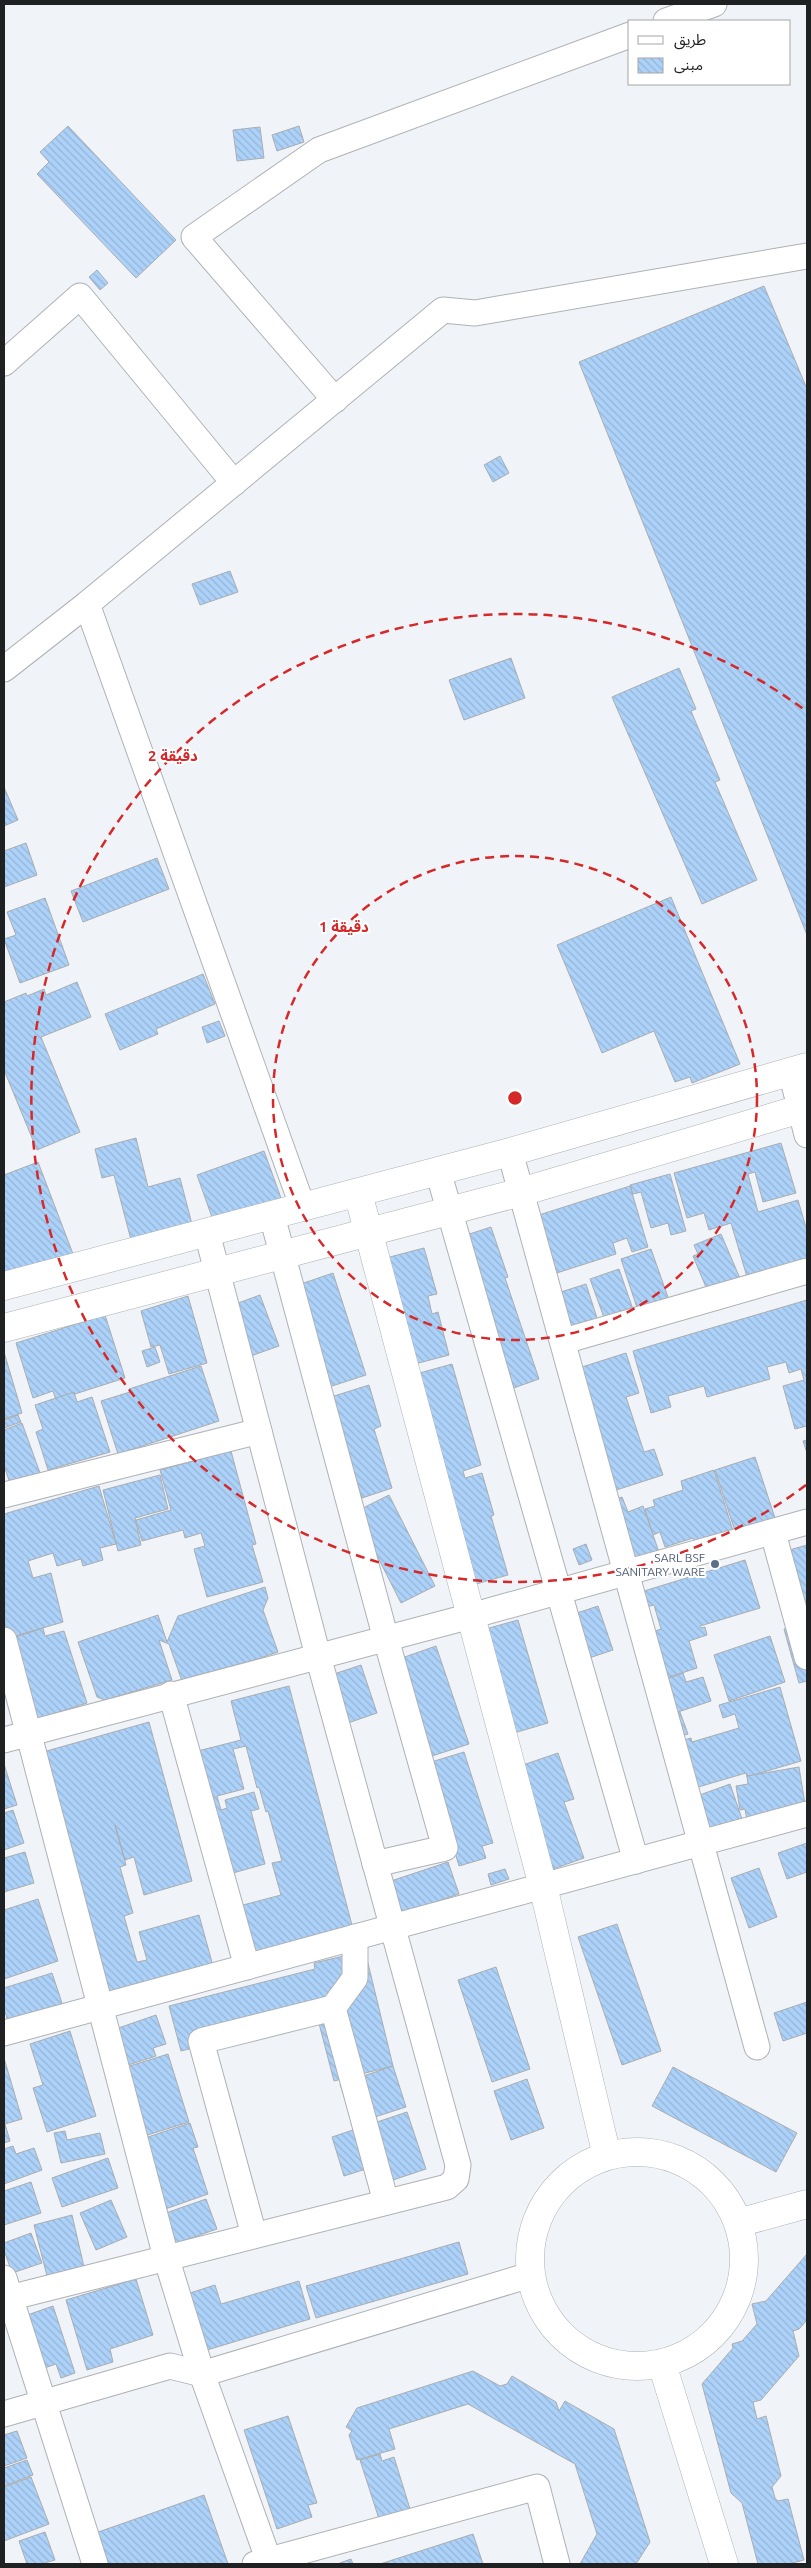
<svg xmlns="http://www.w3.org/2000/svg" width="811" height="2568" viewBox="0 0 811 2568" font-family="Ubuntu,'Noto Sans Arabic',sans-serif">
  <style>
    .building { fill: url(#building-back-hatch); stroke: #a9adb0 }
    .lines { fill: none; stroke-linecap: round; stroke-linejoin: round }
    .street-casing { stroke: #aeb1b5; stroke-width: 27 }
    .secondary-casing { stroke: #aeb1b5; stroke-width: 29 }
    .street { stroke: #fff; stroke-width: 25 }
    .secondary { stroke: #fff; stroke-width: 28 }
    .ring { fill: none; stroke: #d62828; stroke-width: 2.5; stroke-dasharray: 9 6 }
    .service-dot { fill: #5c6f8a; stroke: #fff; stroke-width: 2 }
    .labels { text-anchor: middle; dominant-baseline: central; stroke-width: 4; stroke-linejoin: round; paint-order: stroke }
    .service-label { font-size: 12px; fill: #4e5e75; stroke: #fff; text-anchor: end }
    .centre { fill: #d62828; stroke: #fff; stroke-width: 2.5 }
    .ring-label { font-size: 15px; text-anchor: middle; font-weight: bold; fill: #d62828; stroke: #fff; stroke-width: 4; stroke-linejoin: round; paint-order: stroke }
  </style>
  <defs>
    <pattern id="building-back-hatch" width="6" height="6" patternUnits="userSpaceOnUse" patternTransform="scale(1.25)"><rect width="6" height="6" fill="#add2f9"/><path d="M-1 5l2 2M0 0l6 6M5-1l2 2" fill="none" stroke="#94b4d5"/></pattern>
  </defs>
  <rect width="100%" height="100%" fill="#f0f3f7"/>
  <g class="building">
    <polygon points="68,126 176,240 136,278 37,174 49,162 40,152"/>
    <polygon points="299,126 304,142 277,151 272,135"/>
    <polygon points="260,127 264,158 237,161 233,130"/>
    <polygon points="97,270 108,283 100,290 89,277"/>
    <polygon points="764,286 807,389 807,935 579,362"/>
    <polygon points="500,456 509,473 493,482 484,465"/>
    <polygon points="230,571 238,592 200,605 192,584"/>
    <polygon points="511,658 525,698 464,720 449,680"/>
    <polygon points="679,668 696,709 691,711 720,780 715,782 757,880 702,904 612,697"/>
    <polygon points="4,787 18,820 4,826"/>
    <polygon points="26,843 37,875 4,887 4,851"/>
    <polygon points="157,858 169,889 83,922 71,891"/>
    <polygon points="671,897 740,1064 692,1083 690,1077 675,1082 654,1031 602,1053 557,945"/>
    <polygon points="45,898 69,965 20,983 4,939 16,935 7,912"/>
    <polygon points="203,974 215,1004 156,1029 158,1034 120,1050 105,1014"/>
    <polygon points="77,982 91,1017 41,1037 80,1132 37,1150 4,1070 4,1002 26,993 27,996 44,989 46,995"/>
    <polygon points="219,1021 225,1036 207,1043 202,1027"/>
    <polygon points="136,1138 148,1187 180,1178 194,1232 131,1240 114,1175 102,1178 95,1149"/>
    <polygon points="781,1143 796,1193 763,1202 755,1172 748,1174 758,1212 798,1200 807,1231 807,1271 750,1287 731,1223 709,1230 704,1213 687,1218 674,1173"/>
    <polygon points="264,1151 281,1198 214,1223 197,1175"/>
    <polygon points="38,1162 73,1254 4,1281 4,1175"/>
    <polygon points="670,1174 686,1231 671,1235 668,1223 651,1228 641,1192 633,1194 630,1185"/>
    <polygon points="630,1186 648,1247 632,1252 627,1238 613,1243 616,1254 538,1279 520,1221"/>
    <polygon points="491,1227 508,1277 505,1278 539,1379 508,1390 457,1238"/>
    <polygon points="721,1234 742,1283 710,1297 693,1256 698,1254 694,1245"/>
    <polygon points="424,1248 437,1294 428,1296 432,1314 438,1312 449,1355 415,1364 386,1258"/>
    <polygon points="651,1249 670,1303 639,1314 621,1259"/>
    <polygon points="619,1269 634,1312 606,1323 590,1279"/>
    <polygon points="333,1273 366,1375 329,1387 295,1286"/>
    <polygon points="586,1284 598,1321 558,1335 545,1297"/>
    <polygon points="260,1295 279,1346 248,1357 230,1306"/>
    <polygon points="188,1296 207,1363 169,1374 160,1345 151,1347 141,1311"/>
    <polygon points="807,1300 807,1426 795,1429 783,1386 804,1380 801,1369 789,1373 786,1362 767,1367 770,1379 707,1397 704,1386 668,1396 671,1407 651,1413 633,1351"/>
    <polygon points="105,1315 125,1378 56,1400 53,1391 33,1398 16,1343"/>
    <polygon points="155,1347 160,1362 147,1367 142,1351"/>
    <polygon points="4,1352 22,1413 4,1419"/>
    <polygon points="626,1353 639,1393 626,1397 644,1452 654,1449 663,1475 610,1492 563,1373"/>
    <polygon points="452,1364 481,1465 463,1471 465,1478 482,1473 494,1515 491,1516 508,1575 476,1584 416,1374"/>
    <polygon points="201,1366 219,1421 118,1454 101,1401 130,1392 129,1389"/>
    <polygon points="369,1385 381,1426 374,1429 392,1488 362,1498 331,1397"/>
    <polygon points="74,1392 77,1402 92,1397 110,1452 48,1470 36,1432 43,1429 35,1405"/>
    <polygon points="18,1415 21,1422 4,1428 4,1420"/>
    <polygon points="22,1423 40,1473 10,1483 4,1466 4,1430"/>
    <polygon points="807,1440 807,1453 803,1441"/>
    <polygon points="231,1451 256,1544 252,1545 263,1582 207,1597 194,1549 205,1546 201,1533 185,1538 183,1530 142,1541 136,1520 171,1510 160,1470"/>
    <polygon points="755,1457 775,1518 735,1531 715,1470"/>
    <polygon points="714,1470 734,1534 696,1546 693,1538 665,1547 660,1532 653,1535 645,1509 655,1506 653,1500 683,1490 681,1481"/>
    <polygon points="160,1475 168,1509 135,1518 141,1545 118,1551 103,1490"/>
    <polygon points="99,1486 116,1544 100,1548 103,1560 83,1566 81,1559 57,1566 53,1553 28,1561 33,1578 51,1573 63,1622 5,1639 4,1514"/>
    <polygon points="389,1495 435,1586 401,1603 355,1512"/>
    <polygon points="622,1497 628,1512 643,1506 660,1555 622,1568 597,1506"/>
    <polygon points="586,1544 592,1560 579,1565 573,1549"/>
    <polygon points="807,1545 807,1681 799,1683 784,1629 795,1627 775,1554"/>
    <polygon points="745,1560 760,1608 700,1626 701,1628 705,1627 707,1635 689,1641 697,1668 651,1683 637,1637 661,1629 654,1605 647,1607 631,1595"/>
    <polygon points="265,1587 268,1598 263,1610 278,1652 183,1684 169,1644 159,1640 172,1680 105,1700 97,1697 78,1642 158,1615 167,1642 178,1616"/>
    <polygon points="598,1606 613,1650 580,1661 565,1617"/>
    <polygon points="518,1620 548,1723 514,1733 482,1630"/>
    <polygon points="43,1628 45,1636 64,1631 87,1703 28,1722 4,1641"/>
    <polygon points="770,1636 785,1682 729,1701 714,1655"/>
    <polygon points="436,1646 469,1744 432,1756 399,1659"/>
    <polygon points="361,1665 377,1713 345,1724 328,1676"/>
    <polygon points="683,1673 686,1682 703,1677 711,1701 666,1716 655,1683"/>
    <polygon points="289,1686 353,1929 241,1959 228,1909 281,1895 272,1863 282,1861 268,1811 266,1812 259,1787 257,1788 246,1746 233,1749 244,1789 217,1796 221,1810 227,1808 225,1800 254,1792 259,1809 251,1811 265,1864 233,1873 186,1754 241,1740 231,1701"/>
    <polygon points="780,1687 801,1761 747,1777 746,1773 688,1790 674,1743 691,1738 692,1742 739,1728 735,1714 723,1718 719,1705"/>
    <polygon points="680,1712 688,1734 674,1738 667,1716"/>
    <polygon points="149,1722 192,1881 144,1895 134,1857 125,1860 115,1825 126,1865 120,1867 133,1913 124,1916 137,1962 147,1960 139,1932 199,1915 213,1966 97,1999 29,1756"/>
    <polygon points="464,1752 493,1843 482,1846 486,1858 459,1866 428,1763"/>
    <polygon points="558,1753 574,1799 564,1802 584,1858 553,1869 517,1767"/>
    <polygon points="4,1764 17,1805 4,1809"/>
    <polygon points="799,1767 806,1810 747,1820 745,1809 740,1810 736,1786 748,1784 747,1776"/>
    <polygon points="730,1784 742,1819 698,1834 686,1800"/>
    <polygon points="13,1810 24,1843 4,1850 4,1813"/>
    <polygon points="807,1843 807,1872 787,1879 778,1853"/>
    <polygon points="25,1852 34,1883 4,1892 4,1858"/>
    <polygon points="448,1862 459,1894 396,1915 385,1883"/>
    <polygon points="759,1868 777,1917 749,1928 731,1878"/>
    <polygon points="505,1869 509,1879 491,1885 488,1874"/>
    <polygon points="38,1899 58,1961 4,1979 4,1910"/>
    <polygon points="617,1924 661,2051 622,2065 578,1937"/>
    <polygon points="365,1951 393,2066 334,2081 316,2012 268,2029 181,2051 169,2006 315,1969 314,1963"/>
    <polygon points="496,1967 530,2069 492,2082 458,1980"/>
    <polygon points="52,1973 63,2006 9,2024 4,2009 4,1988"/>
    <polygon points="807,2002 807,2033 783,2041 774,2013"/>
    <polygon points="156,2015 166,2044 153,2048 156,2056 113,2070 101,2034"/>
    <polygon points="70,2031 96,2116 47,2132 33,2088 43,2085 30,2044"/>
    <polygon points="168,2054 189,2122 135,2139 114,2071"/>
    <polygon points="4,2058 22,2119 5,2124 10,2141 4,2143"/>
    <polygon points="393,2066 406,2107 353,2124 340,2084"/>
    <polygon points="673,2067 797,2133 776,2172 652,2106"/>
    <polygon points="527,2079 544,2128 511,2140 494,2091"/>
    <polygon points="407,2112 426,2169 372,2187 366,2169 344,2176 332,2137"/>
    <polygon points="190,2123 198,2147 193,2148 208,2194 154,2213 136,2141"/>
    <polygon points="65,2131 67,2140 100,2133 105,2154 61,2163 54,2133"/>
    <polygon points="13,2146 16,2154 34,2148 42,2170 4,2184 4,2149"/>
    <polygon points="108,2158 118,2188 62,2207 52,2178"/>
    <polygon points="31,2182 41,2213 4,2225 4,2191"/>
    <polygon points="206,2199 217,2229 174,2244 163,2214"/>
    <polygon points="111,2200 127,2237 96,2250 80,2213"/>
    <polygon points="72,2215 84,2267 47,2276 34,2225"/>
    <polygon points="31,2233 42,2263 12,2273 4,2250 4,2243"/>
    <polygon points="459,2242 468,2274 316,2318 306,2286"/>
    <polygon points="807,2254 807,2320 799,2329 793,2331 799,2356 761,2400 753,2402 757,2419 766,2416 781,2476 772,2487 775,2498 778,2501 788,2499 804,2560 789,2564 758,2564 742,2503 731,2493 702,2384 733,2348 732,2344 742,2341 757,2324 752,2304 766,2301"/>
    <polygon points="136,2279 153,2335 110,2349 113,2362 87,2370 66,2300"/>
    <polygon points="299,2281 310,2319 207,2350 190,2293 215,2285 221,2304"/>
    <polygon points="53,2306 75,2373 61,2378 56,2364 30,2373 13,2320"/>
    <polygon points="473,2371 500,2386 507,2384 512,2376 556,2402 559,2411 565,2401 614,2429 650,2542 636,2564 580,2564 597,2534 575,2464 468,2404 389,2429 395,2449 357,2460 349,2435 352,2431 346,2427 357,2408"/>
    <polygon points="288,2416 317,2503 308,2505 312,2517 277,2529 244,2430"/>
    <polygon points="17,2431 27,2458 4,2466 4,2435"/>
    <polygon points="380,2454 382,2461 394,2457 410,2509 379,2519 360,2460"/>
    <polygon points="27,2460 33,2475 4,2486 4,2468"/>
    <polygon points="31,2477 49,2524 4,2541 4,2487"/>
    <polygon points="204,2495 228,2564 94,2564 84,2537"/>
    <polygon points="45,2532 55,2560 41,2564 27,2564 19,2541"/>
    <polygon points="473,2534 483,2564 380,2564"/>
    <polygon points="351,2559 353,2564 337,2564"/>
  </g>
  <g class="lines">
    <g class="street-casing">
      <g id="street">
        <polyline points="666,21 714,4"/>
        <polyline points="4,363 80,296 234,483"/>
        <polyline points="335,400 194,237 319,150 630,35"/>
        <polyline points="87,604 303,1208"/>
        <polyline points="4,669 87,604 443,310 475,313 807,256"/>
        <polyline points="791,1072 807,1135"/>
        <polyline points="510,1152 757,2047"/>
        <polyline points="438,1171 636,1861"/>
        <polyline points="272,1216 386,1639 445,1848 375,1864"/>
        <polyline points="564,1341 807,1271"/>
        <polyline points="4,1495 259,1431"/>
        <polyline points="773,1533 807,1657"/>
        <polyline points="4,1640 166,2257 202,2374 270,2564"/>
        <polyline points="171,1694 247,1967"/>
        <polyline points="4,1740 471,1616 807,1522"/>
        <polyline points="333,2008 355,1978 355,1937"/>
        <polyline points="4,2033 807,1814"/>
        <polyline points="254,2235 201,2041 333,2008 386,2202"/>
        <polyline points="4,2278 95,2564"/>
        <polyline points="9,2298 447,2187 456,2179 458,2165 318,1656 207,1233"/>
        <polyline points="4,2414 170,2366 202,2374 530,2275"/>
        <polyline points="255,2564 537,2487 557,2564"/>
      </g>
    </g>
    <g class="secondary-casing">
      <g id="secondary">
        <polyline points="358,1193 543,1886 607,2156"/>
        <polyline points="4,1286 510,1152 807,1067"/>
        <polyline points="4,1328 521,1192 807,1107"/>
        <circle cx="637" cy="2259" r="107"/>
        <polyline points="738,2223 807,2204"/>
        <polyline points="662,2364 724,2564"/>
      </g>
    </g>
    <use href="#street" class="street"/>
    <use href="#secondary" class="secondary"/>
  </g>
  <g class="ring">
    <circle cx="515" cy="1098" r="242"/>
    <path d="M806 1485A484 484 0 1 1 806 711"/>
  </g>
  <circle class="service-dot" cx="715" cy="1564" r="5"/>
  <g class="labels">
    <g class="service-label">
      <text x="705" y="1557">SARL BSF<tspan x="705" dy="14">SANITARY WARE</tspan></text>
    </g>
  </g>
  <circle cx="515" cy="1098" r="8" class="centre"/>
  <g class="ring-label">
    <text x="173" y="761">2 دقيقة</text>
    <text x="344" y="932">1 دقيقة</text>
  </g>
  <rect width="811" height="2568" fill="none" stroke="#1f2021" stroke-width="10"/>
  <rect x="628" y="20" width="162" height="65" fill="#ffffff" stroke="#a5a6a6"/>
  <rect x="638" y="36" width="25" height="8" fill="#ffffff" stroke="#a5a6a6"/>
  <text x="674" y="45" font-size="15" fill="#1f2021">طريق</text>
  <rect x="638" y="58" width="25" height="15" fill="url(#building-back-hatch)" stroke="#a5a6a6"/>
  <text x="674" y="70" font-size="15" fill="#1f2021">مبنى</text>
</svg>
